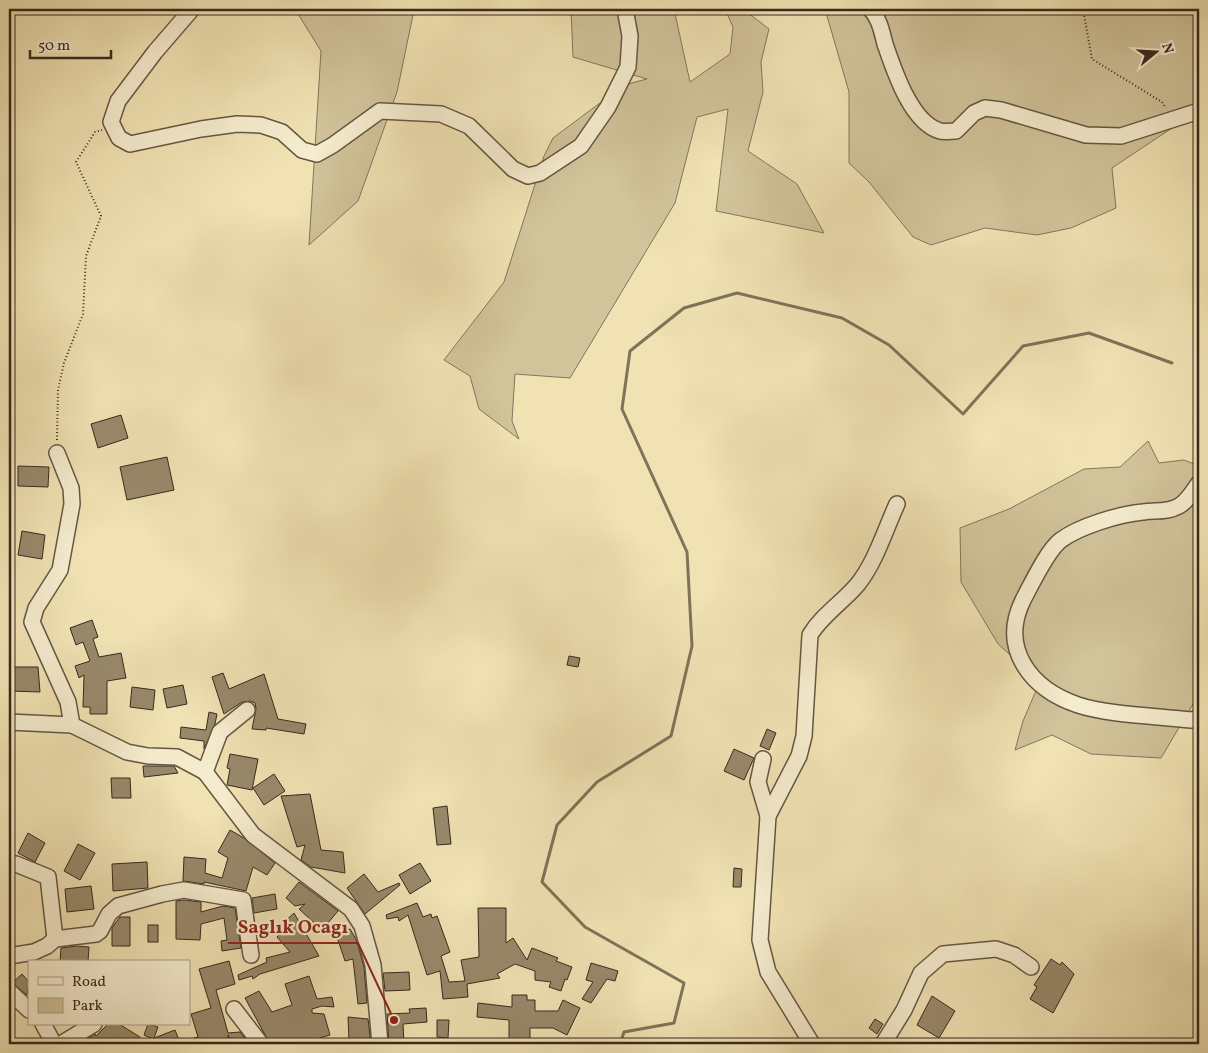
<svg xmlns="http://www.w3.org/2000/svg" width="1208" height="1053" viewBox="0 0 1208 1053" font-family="Vollkorn,serif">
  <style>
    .green { fill: #d1c39a; stroke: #84765c }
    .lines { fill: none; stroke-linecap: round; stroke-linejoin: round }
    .stream { stroke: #817259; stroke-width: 3 }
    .building { fill: #98896b; stroke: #38291e }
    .minor-casing { stroke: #665743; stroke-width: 18 }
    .path { stroke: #38291e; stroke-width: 2; stroke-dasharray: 1 2.5; stroke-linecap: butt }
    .minor { stroke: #f5ecce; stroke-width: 15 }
    .leader { fill: none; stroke: #8f2418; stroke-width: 2 }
    .callout-dot { fill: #8f2418; stroke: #f5ecce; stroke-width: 2 }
    .callout-label { font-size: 19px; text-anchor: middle; font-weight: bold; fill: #8f2418; stroke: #f5ecce; stroke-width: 4.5; stroke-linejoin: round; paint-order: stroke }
  </style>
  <rect width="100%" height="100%" fill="#f0e2b3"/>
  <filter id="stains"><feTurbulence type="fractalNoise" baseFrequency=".004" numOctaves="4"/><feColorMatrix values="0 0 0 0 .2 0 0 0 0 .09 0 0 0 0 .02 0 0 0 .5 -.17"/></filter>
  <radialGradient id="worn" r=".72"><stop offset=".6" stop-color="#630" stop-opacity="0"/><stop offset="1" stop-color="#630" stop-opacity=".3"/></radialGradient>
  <g class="green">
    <polygon points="295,9 420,9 414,10 397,92 358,201 309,245 321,51"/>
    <polygon points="571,9 674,9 690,82 730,54 733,27 725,9 743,9 769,29 761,62 763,92 748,151 797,184 824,233 716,211 728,109 697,117 675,203 570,378 515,374 512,421 519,439 479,409 470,376 444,360 504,282 544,156 553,138 624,85 647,79 573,57"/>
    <polygon points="825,9 1199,9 1199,110 1112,168 1116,208 1071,228 1037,235 985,228 931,245 913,237 869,182 849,163 849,92"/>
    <polygon points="1148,441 1159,463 1184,460 1199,466 1199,694 1161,758 1091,754 1052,735 1015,750 1023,721 1038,686 1019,663 998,644 961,582 960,528 1009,509 1084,469 1120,467"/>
  </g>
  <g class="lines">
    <polyline class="stream" points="620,1044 624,1032 674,1023 684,983 585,927 542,882 557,825 597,782 671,736 692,646 687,552 622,409 630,351 684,308 737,293 842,318 889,345 963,414 1023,346 1089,333 1172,363"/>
  </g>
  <g class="building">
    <polygon points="121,415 128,438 98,448 91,424"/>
    <polygon points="167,457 174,490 127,500 120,467"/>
    <polygon points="18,466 49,467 48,487 18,486"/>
    <polygon points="22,531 45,535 42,559 18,555"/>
    <polygon points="92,620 98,637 93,639 99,657 121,653 126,678 107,681 107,714 90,714 90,707 83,707 84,675 79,678 75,666 90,661 83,642 76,645 70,628"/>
    <polygon points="569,656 580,658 578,667 567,665"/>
    <polygon points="9,667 38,667 40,692 9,691"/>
    <polygon points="223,673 229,689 264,674 278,719 306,724 304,734 266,728 266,730 252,729 256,709 255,703 250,701 242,702 224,714 212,677"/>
    <polygon points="183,685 187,704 167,708 163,689"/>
    <polygon points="132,687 155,690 153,710 130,707"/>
    <polygon points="209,712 217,714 215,724 204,749 204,741 180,738 181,727 206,730"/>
    <polygon points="767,729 776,733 769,750 760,746"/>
    <polygon points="734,749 754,758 744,780 724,771"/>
    <polygon points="230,754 258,759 252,790 227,785 230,769 227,768"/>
    <polygon points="143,766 174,766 178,773 144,777"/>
    <polygon points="274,774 285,791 264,805 253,788"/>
    <polygon points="111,778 130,778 131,798 112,798"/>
    <polygon points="310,794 321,850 343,852 345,873 311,867 301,860 305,845 297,847 281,796"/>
    <polygon points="447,806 451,844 437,845 433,808"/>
    <polygon points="230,830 244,838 275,863 267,875 253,867 246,891 204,882 204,884 183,881 184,857 206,859 205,873 222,878 228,858 218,852"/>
    <polygon points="28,833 45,843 35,862 18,853"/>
    <polygon points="78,844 95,853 80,880 64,871"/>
    <polygon points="147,862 148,888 113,891 112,864"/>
    <polygon points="420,863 431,881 410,894 399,875"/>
    <polygon points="734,868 742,869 741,887 733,887"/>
    <polygon points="364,874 378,892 399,883 400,885 365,914 347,888"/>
    <polygon points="299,882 338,911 322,930 299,909 305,904 295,906 286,898"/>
    <polygon points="91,886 94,909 67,912 65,889"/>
    <polygon points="275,894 277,909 254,913 252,898"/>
    <polygon points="184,900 201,902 201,912 223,906 235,908 241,948 222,951 221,941 227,940 224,918 201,924 200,940 176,939 176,901"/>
    <polygon points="417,903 423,917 431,914 432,918 437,916 450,952 441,956 449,982 465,981 461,960 479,957 478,908 506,908 506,943 513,938 527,960 532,948 558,958 556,961 572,967 567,980 565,979 561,991 549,987 551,982 535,980 535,971 515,964 497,974 500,978 467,984 468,997 443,999 440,971 427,975 408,915 399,921 398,917 387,919 386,915"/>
    <polygon points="294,913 319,956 260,974 253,979 252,976 239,980 238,975 267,962 266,958 290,952 277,937 282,932 278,928"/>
    <polygon points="120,917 130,917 130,946 112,946 112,928"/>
    <rect x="148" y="925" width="10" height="17"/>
    <polygon points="350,929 356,939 364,967 367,1003 358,1004 353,959 345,961 336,934"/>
    <polygon points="76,946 89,947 88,962 60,962 61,948"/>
    <polygon points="1051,959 1060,965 1062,962 1074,974 1053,1013 1030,999 1037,987 1034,985"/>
    <polygon points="229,961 235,984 216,990 228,1033 240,1032 249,1044 232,1044 228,1035 229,1040 214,1044 180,1044 179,1042 198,1037 191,1014 211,1008 199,969"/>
    <polygon points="591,963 618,971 615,981 607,979 591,1003 582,999 593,982 586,980"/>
    <polygon points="409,972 410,990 385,991 383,973"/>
    <polygon points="22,974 29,982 27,995 12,983"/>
    <polygon points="309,976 317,999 332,997 334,1007 322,1006 312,1009 312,1013 324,1014 330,1035 320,1038 322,1044 270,1044 245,998 259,991 272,1012 292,1005 285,984"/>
    <polygon points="512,995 527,995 527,1000 535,1000 535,1011 558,1011 563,1000 580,1008 567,1035 553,1028 530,1028 530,1044 509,1044 509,1020 477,1017 478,1003 512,1007"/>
    <polygon points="932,996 955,1011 939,1038 917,1025"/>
    <polygon points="426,1008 427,1022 403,1024 404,1044 389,1044 387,1014 410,1013 409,1009"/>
    <polygon points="348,1017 368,1019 371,1044 353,1044 349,1041"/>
    <polygon points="875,1019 883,1024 877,1034 869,1028"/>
    <polygon points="437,1020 449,1020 448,1038 437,1037"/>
    <polygon points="108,1024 119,1024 140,1037 134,1044 79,1044 95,1034 96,1036"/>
    <polygon points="148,1024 158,1027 154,1038 175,1030 179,1040 164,1044 144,1035"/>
  </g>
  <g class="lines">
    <g class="minor-casing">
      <g id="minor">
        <polyline points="192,9 155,52 118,101 111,122 119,138 130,144 201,129 237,124 261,125 282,132 302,150 317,154 333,145 380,111 441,114 469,126 513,169 528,176 540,173 581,146 608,107 628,67 630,36 625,9"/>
        <path d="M870,9C879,17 882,32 885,44C894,70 911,123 940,131C944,132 951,131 956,131L974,113L985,108L1001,110L1086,135L1121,136L1199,111"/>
        <polyline points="57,453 71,488 72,504 60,570 36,608 32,622 68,702 72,725"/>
        <path d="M1199,483C1193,491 1188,501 1179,506C1166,513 1156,510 1143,512C1120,514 1080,526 1061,540C1048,549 1031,585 1023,600C999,649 1031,689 1078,705C1108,715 1158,716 1191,720L1199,718"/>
        <polyline points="9,722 72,725 127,752 148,756 177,757 205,772 253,835 351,909 362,926 373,965 380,1044"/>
        <polyline points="763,759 758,782 768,816"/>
        <polyline points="205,772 220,732 247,710"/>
        <polyline points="16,864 48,877 55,939"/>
        <polyline points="9,956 34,952 47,946 55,939 96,934 100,931 109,914 118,906 162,894 184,890 243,900 251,955"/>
        <polyline points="9,991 29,1010"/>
        <polyline points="234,1009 261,1044"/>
        <polyline points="43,1024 54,1044"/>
        <polyline points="61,1044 94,1024"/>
        <path d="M812,1044L768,972L760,940L768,816L799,756L804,736L810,635C822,615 843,602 858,584C876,561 885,530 897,504"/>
        <polyline points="883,1044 904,1010 921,973 943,954 996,949 1014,955 1031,967"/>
      </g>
    </g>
    <g class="path">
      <polyline points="1083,9 1092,59 1162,102 1166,108"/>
      <polyline points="57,440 58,390 64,363 83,314 86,256 101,216 76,162 95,132 102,130"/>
    </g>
    <use href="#minor" class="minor"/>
  </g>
  <path class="leader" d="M394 1020L358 943H228"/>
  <circle class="callout-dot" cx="394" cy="1020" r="5"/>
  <g class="callout-label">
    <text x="293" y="933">Saglık Ocagı</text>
  </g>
  <rect width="1208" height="1053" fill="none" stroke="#f0e2b3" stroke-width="30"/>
  <rect x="10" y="10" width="1188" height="1033" fill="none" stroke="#38291e" stroke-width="2.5"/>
  <rect x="15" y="15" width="1178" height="1023" fill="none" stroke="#38291e"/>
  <rect x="28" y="960" width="162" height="65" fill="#f5ecce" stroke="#a99e88"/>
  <rect x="38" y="977" width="25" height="8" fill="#f5ecce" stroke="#a99e88"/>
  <text x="72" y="986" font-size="15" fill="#38291e">Road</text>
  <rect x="38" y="998" width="25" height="15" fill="#d1c39a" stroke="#a99e88"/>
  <text x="72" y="1010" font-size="15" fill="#38291e">Park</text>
  <g transform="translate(1156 52) rotate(72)" stroke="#f5ecce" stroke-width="4" paint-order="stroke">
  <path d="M0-4L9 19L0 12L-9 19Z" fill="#38291e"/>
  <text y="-8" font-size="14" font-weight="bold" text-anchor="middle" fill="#38291e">N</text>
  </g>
  <path d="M30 50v8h81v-8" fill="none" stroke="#38291e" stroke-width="2.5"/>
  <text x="38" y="50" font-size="15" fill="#38291e" stroke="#f5ecce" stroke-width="4" paint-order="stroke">50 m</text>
  <rect width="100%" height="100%" filter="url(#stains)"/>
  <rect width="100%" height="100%" fill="url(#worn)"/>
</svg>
